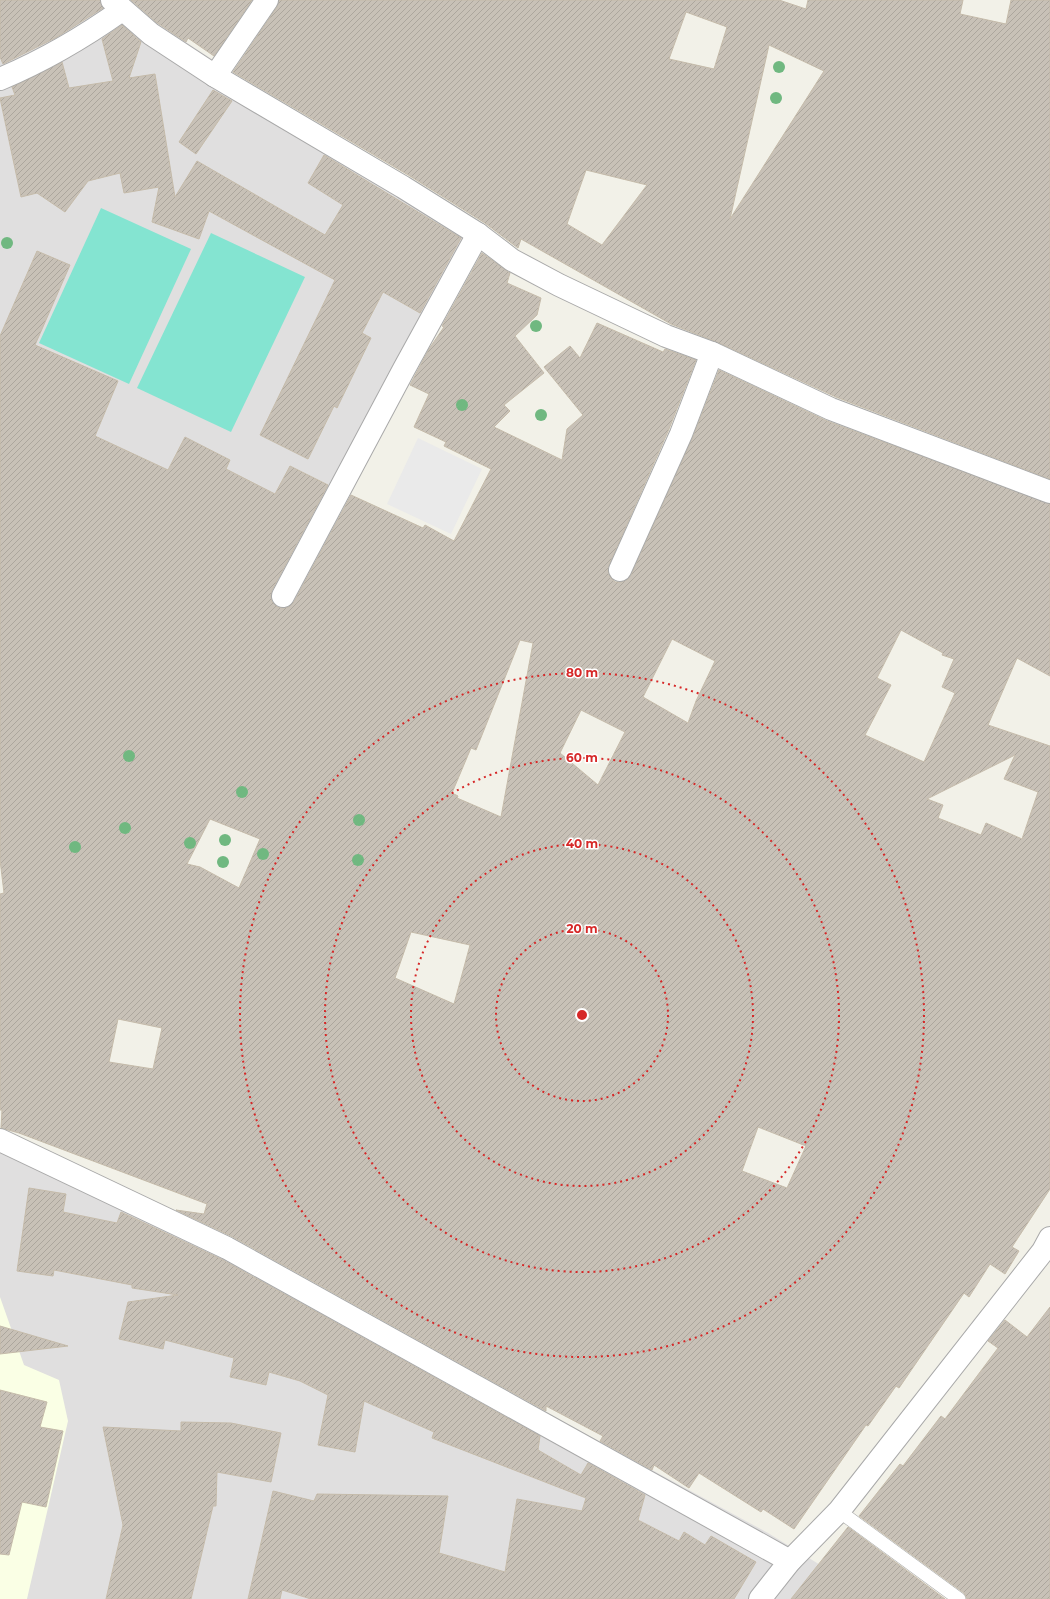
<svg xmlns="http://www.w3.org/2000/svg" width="1050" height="1599" viewBox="0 0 1050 1599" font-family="Montserrat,sans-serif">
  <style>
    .residential { fill: #e0dfdf }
    .education { fill: #faffe5 }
    .pitch { fill: #84e4d1 }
    .parking { fill: #eaeaea }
    .building { fill: url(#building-hatch); stroke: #c5bbaa; fill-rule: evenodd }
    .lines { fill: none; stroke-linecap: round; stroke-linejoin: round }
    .service-casing { stroke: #a9a9a9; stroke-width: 14 }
    .minor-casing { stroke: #a9a9a9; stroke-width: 24 }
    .tertiary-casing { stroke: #a9a9a9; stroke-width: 24 }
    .service { stroke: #fff; stroke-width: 13 }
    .minor { stroke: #fff; stroke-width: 22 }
    .tertiary { stroke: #fff; stroke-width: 22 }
    .tree { fill: #70b880 }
    .ring { fill: none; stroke: #d62828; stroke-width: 2; stroke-dasharray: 2 4 }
    .centre { fill: #d62828; stroke: #fff; stroke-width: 2 }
    .ring-label { font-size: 12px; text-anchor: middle; font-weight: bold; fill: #d62828; stroke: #fff; stroke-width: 3; stroke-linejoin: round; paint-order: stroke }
  </style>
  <defs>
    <pattern id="building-hatch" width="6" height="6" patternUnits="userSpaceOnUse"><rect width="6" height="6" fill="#c8c1b7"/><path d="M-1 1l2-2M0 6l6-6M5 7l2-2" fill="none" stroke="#aca69d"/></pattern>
  </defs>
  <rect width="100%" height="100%" fill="#f2f1e8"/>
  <g class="residential">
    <polygon points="0,0 122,0 479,235 405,370 285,637 0,504"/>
    <polygon points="0,1137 481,1377 768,1533 853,1585 842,1599 0,1599"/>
  </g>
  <polygon class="education" points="0,1297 24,1365 59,1380 68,1421 27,1599 0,1599"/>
  <g class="pitch">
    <polygon points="101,208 191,249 129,384 39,343"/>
    <polygon points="211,233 305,277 231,432 137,388"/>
  </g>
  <polygon class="parking" points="418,438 482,469 451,534 387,504"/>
  <g class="building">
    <polygon points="0,0 100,0 103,8 57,37 3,64 0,57"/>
    <polygon points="131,0 252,0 214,56 188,38 186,42 156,22"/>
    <path d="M279,0H779L806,9L808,0H963L960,14L1006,24L1011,0H1050V479L836,397L717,342L671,324L521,239L518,248L485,223L410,176L233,72L277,7ZM686,12L727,27L714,69L669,59ZM769,45L824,71L730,219ZM586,170L647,185L602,245L567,224Z"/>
    <polygon points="122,25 141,42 129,78 155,74 175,197 197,161 325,235 343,205 308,183 324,155 461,238 420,313 383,292 362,333 371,338 337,408 334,406 308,459 260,435 335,280 209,211 199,239 152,222 159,187 124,193 120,173 88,181 65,212 37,193 21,197 0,98 15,95 12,87 62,62 69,88 113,81 102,39"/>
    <polygon points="213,90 232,101 196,154 179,142"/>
    <path d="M37,251L70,265L35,345L118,381L95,436L168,470L185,437L230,460L226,469L275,494L290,466L328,485L272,590L271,596L272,602L277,607L284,608L289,607L294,602L351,495L423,528L425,525L454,541L491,469L444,446L446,442L414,427L429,394L410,385L429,349L444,327L442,326L482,253L510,273L507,283L541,298L537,315L515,336L544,373L504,405L510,411L494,427L562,460L567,429L583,415L544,367L570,346L580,358L597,323L663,352L665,349L696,360L669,429L609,565L608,571L610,577L615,582H621L627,580L631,575L692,439L719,370L827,421L1050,504V676L1017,658L988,725L1050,746V1189L1012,1247L1019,1251L1005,1274L990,1264L969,1297L964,1293L899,1388L896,1386L868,1426L866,1425L794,1529L763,1509L761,1512L699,1473L689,1488L654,1465L652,1470L600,1441L603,1436L546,1406V1411L233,1237L176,1210L204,1214L207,1204L19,1133L1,1128L2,1110H0V894L4,893L0,860V336ZM901,630L943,653L942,655L954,659L942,687L955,693L924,762L865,735L891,685L877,678ZM672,639L715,661L696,701L688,723L643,697ZM520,640L533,643L501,817L457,798L458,796L452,793L471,748L476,750ZM581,710L625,732L598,785L560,753ZM1015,755L1004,779L1038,792L1022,839L986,823L981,835L938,818L943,805L927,799ZM210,819L260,839L239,888L200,867L187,864ZM411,932L470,945L454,1004L395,978ZM118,1019L162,1028L153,1069L109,1062ZM758,1127L806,1146L787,1188L742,1171Z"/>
    <polygon points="29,1188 66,1194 63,1212 117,1223 121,1212 221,1259 540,1436 538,1450 581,1475 588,1463 645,1495 638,1520 679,1541 684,1532 705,1545 711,1536 756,1562 734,1599 311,1599 282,1590 280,1599 248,1599 273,1491 314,1501 317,1494 448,1496 439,1553 505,1572 517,1499 582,1511 586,1498 432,1438 434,1432 364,1401 355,1452 318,1445 328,1395 300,1381 269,1372 266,1385 230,1377 234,1358 165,1340 163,1349 119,1339 128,1302 178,1295 132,1288 132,1285 54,1270 53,1276 17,1271"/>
    <polygon points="1050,1307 1050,1599 967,1599 964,1593 859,1516 900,1464 903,1466 941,1416 945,1419 998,1348 988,1341 1005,1320 1027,1337"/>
    <polygon points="0,1326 68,1346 0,1354"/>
    <polygon points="0,1390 47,1402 40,1427 63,1431 46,1507 22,1502 9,1555 0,1554"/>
    <polygon points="181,1422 231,1423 281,1433 271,1482 217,1472 216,1506 213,1506 191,1599 106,1599 123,1525 103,1427 181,1431"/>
    <polygon points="848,1527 945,1599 791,1599"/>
  </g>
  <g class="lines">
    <g class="service-casing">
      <polyline id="service" points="839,1511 959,1599"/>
    </g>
    <g class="minor-casing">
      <g id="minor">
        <polyline points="112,0 151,34 215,76 403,187 478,234 512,260 559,285 666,336 712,353 831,409 1050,492"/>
        <polyline points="215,76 267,0"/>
        <path d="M0,79C43,61 84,37 122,10"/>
        <polyline points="620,570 681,434 712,353"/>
        <polyline points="283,596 404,369 478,234"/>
        <polyline points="0,1140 227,1248 790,1561"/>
      </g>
    </g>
    <g class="tertiary-casing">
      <polyline id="tertiary" points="760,1599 790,1561 839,1511 1043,1251 1050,1238"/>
    </g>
    <use href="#service" class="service"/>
    <use href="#minor" class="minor"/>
    <use href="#tertiary" class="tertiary"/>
  </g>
  <g class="tree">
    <circle cx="779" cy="67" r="6"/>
    <circle cx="776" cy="98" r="6"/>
    <circle cx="7" cy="243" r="6"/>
    <circle cx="536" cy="326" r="6"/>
    <circle cx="462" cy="405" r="6"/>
    <circle cx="541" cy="415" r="6"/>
    <circle cx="129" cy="756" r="6"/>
    <circle cx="242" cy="792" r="6"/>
    <circle cx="359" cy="820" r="6"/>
    <circle cx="125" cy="828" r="6"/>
    <circle cx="225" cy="840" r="6"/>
    <circle cx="190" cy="843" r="6"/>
    <circle cx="75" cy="847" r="6"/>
    <circle cx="263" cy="854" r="6"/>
    <circle cx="358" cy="860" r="6"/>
    <circle cx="223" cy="862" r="6"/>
  </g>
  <g class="ring">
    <circle cx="582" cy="1015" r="86"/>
    <circle cx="582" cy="1015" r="171"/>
    <circle cx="582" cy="1015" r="257"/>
    <circle cx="582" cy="1015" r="342"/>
  </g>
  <circle cx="582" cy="1015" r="6" class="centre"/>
  <g class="ring-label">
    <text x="582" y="677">80 m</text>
    <text x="582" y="762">60 m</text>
    <text x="582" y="848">40 m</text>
    <text x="582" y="933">20 m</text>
  </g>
</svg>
